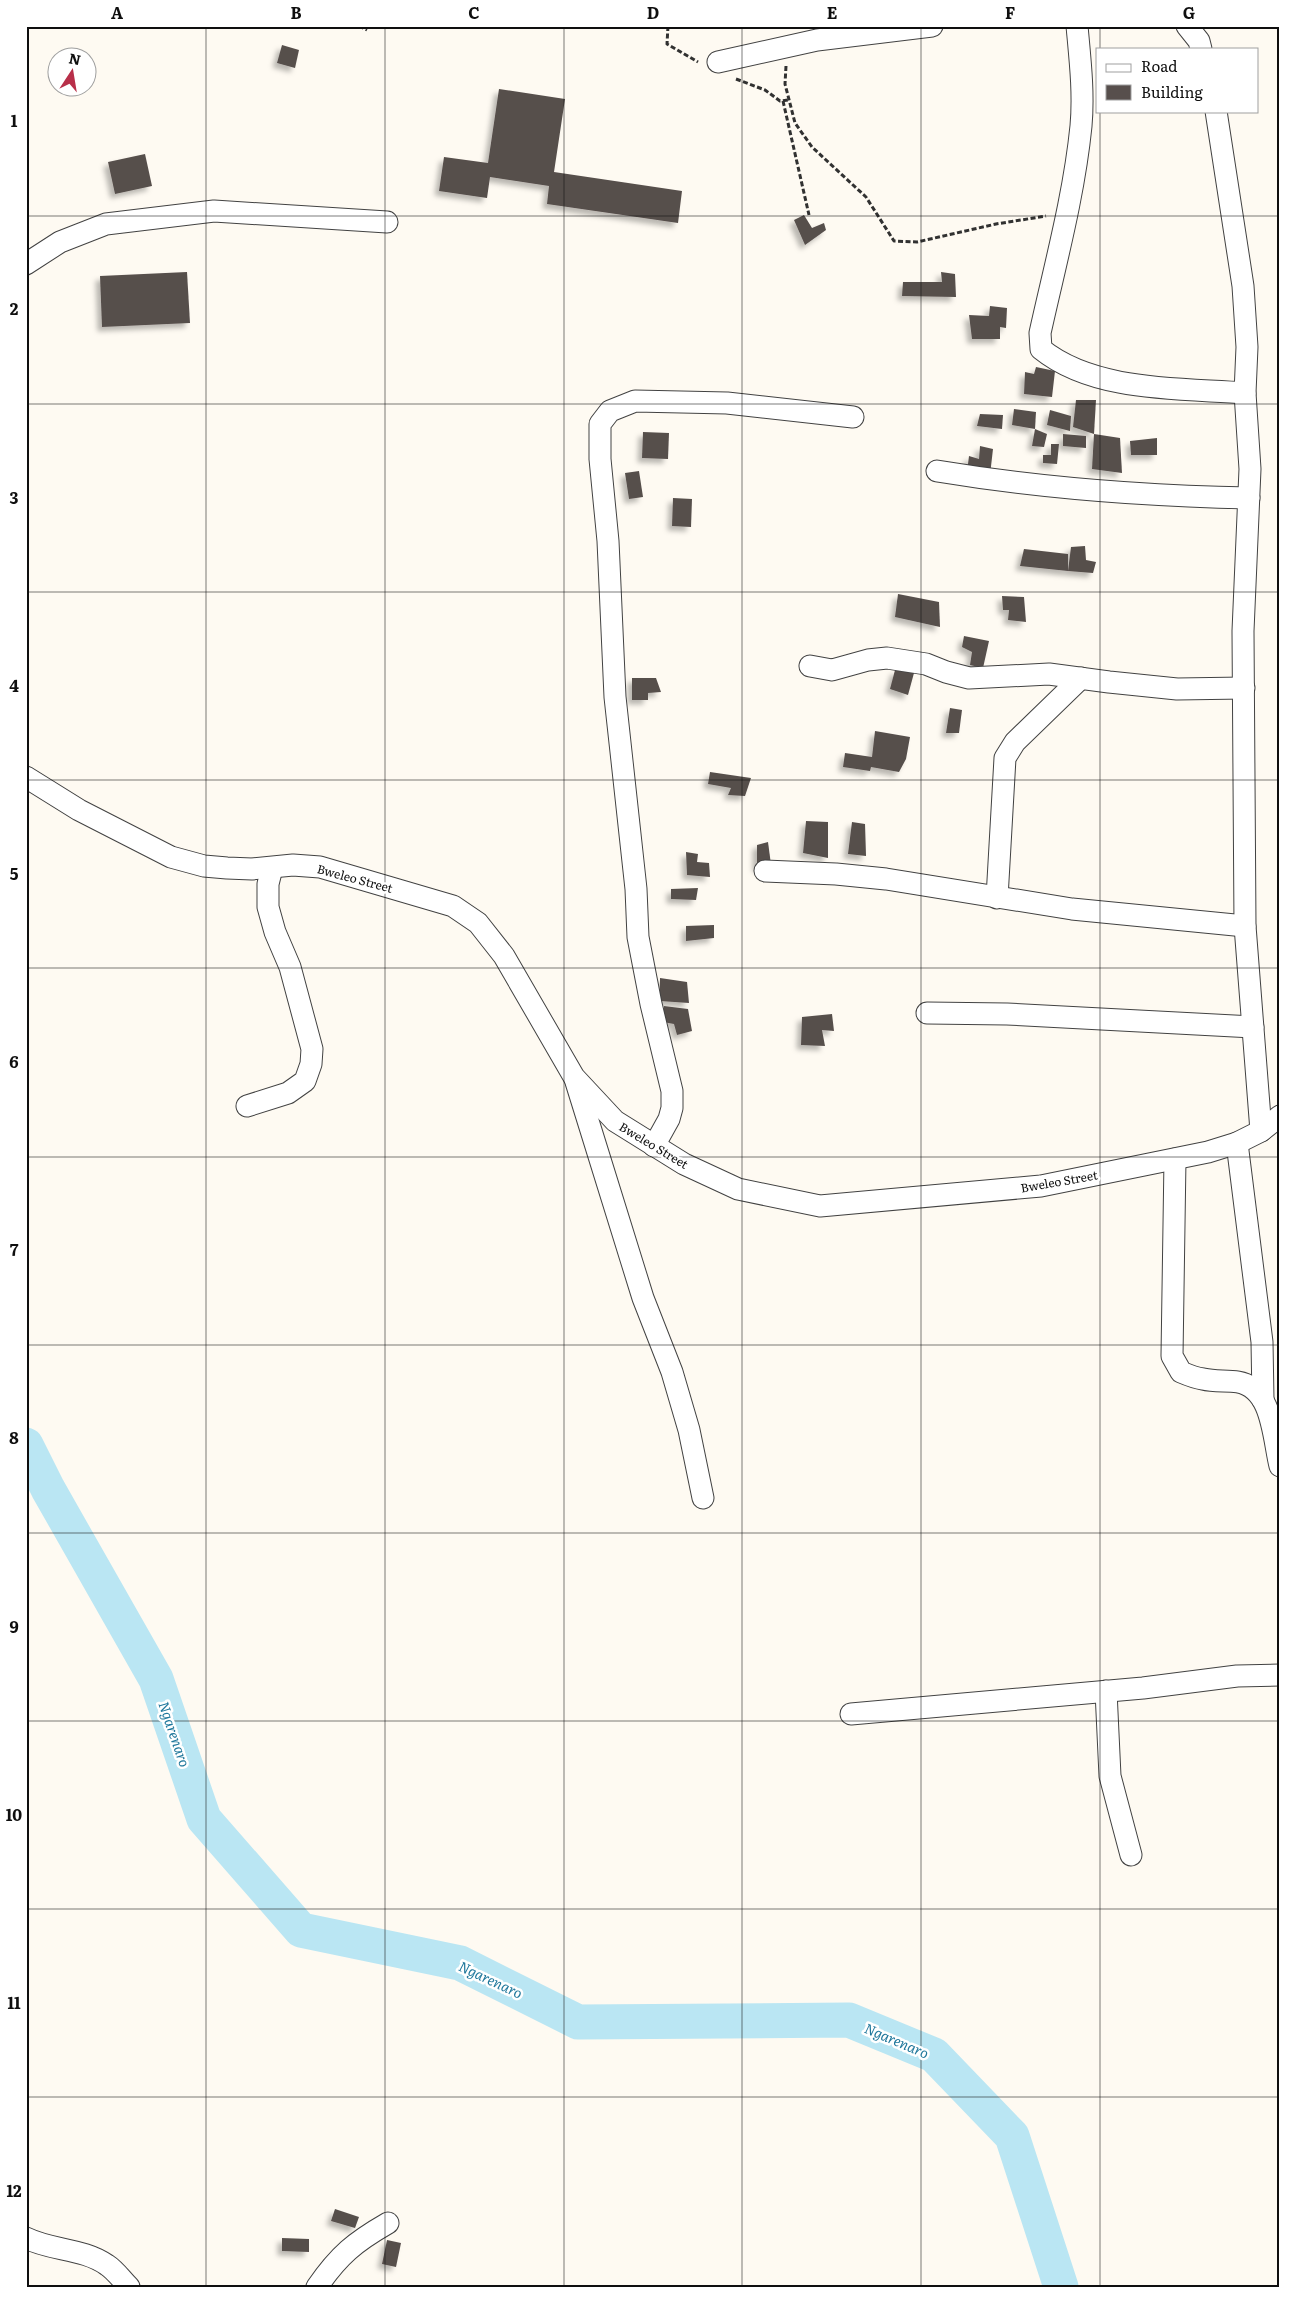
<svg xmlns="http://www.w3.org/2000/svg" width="1306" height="2313" viewBox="0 0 1306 2313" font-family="Literata,serif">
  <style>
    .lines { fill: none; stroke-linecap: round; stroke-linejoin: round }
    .river { stroke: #bae6f3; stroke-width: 35 }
    .building { fill: #574f4c; filter: url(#shadow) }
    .minor-casing { stroke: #424242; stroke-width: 23 }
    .path { stroke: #313131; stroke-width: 3; stroke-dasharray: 5 2.5; stroke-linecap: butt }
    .minor { stroke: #fff; stroke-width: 21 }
    .grid { fill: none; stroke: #0f0f0f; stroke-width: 1; stroke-opacity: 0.55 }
    .labels { text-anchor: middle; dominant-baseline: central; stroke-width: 5; stroke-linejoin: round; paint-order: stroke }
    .street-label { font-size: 12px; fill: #0f0f0f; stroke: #fff }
    .water-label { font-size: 14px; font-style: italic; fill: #1f779b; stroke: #fff }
    .neatline { fill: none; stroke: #0f0f0f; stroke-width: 2 }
    .grid-label { font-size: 16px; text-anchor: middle; font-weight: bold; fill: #0f0f0f }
  </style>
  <defs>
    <filter id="shadow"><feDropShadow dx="-4.5" dy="4.5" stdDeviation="2.5" flood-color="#0004"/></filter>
  </defs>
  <rect width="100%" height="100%" fill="#fefaf2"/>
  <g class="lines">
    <polyline class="river" points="26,1445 48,1489 156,1679 204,1819 301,1930 460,1963 578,2022 849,2020 934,2055 1012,2136 1061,2287"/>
  </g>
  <g class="building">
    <polygon points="282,45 299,50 295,68 277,63"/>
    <polygon points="499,89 565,99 554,172 682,191 678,223 547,204 549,186 490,177 487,198 439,191 444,157 488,163"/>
    <polygon points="145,154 152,186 115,194 108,162"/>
    <polygon points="804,215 812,228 824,223 826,230 805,245 794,220"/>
    <polygon points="187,272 190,323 102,327 100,276"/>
    <polygon points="941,272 955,274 956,297 902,296 903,282 942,282"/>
    <polygon points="990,306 1007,308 1006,328 1000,327 1000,339 972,339 969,315 989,316"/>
    <polygon points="1036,367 1055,371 1052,397 1024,394 1025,372 1034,374"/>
    <polygon points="1076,400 1096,400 1094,434 1073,427"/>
    <polygon points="1014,409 1036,412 1035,429 1012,425"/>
    <polygon points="1050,410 1071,416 1070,431 1047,425"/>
    <polygon points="980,414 1003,415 1002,429 977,426"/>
    <polygon points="1035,429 1047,434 1044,447 1032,446"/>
    <polygon points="643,432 669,433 668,459 642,458"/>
    <polygon points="1063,434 1086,436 1086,448 1063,446"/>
    <polygon points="1094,434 1120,438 1122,473 1092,469"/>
    <polygon points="1157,438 1157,455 1131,455 1130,441"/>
    <polygon points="1051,444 1059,444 1057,464 1043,463 1043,455 1051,455"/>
    <polygon points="980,446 993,449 990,475 967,472 969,456 979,459"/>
    <polygon points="639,471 643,497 629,499 625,473"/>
    <polygon points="673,498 692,499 691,527 672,526"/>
    <polygon points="1085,546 1086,560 1096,562 1093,573 1068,571 1071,547"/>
    <polygon points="1024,549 1068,554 1068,571 1020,566"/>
    <polygon points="898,594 939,602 940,627 895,617"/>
    <polygon points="1002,596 1024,597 1026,622 1008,620 1009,610 1003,610"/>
    <polygon points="964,636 989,641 983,668 970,665 972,652 962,647"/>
    <polygon points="895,670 914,673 908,695 890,689"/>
    <polygon points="632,678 656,678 661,692 648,693 648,700 632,700"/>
    <polygon points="950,708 962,710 959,733 946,733"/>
    <polygon points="875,731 910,737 906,759 899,772 871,767 870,771 843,767 845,753 872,757"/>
    <polygon points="710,772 751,778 745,796 728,795 731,788 708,784"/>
    <polygon points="806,821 828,822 828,858 803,853"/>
    <polygon points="852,822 865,824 866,856 848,854"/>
    <polygon points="768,842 772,872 757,867 757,845"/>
    <polygon points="686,852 698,854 697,862 709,863 710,877 687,875"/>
    <polygon points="698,888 696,900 671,899 671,889"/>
    <polygon points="714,925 714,938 686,941 686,926"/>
    <polygon points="660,978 687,982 689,1003 660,1001"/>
    <polygon points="664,1006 688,1009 692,1031 677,1035 674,1024 663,1022"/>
    <polygon points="832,1014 834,1031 822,1030 825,1046 801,1045 802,1017"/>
    <polygon points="335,2209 359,2217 355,2228 331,2221"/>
    <polygon points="282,2238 309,2239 309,2252 282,2251"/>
    <polygon points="387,2240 401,2243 396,2267 382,2264"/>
  </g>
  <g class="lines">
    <g class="minor-casing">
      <g id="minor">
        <path d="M1077,26C1080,59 1084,93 1081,126C1074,196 1055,265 1040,333L1041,349C1094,392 1180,388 1245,393"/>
        <polyline points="1187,26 1199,41 1201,49"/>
        <polyline points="718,62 817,40 932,26"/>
        <polyline points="1216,111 1243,286 1247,347 1245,393 1250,469 1243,631 1245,926 1261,1131"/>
        <polyline points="26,264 60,242 106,224 214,211 387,222"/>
        <path d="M937,471C1040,488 1144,496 1249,498"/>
        <polyline points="810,666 832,670 868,660 887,658 926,664 946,672 969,678 1049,674 1109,682 1177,689 1244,688"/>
        <polyline points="26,777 79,810 171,857 204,866 227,868 252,869 293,865 320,867 453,906 478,923 504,956 574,1077 615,1121 684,1164 738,1189 820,1206 1041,1186 1208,1152 1237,1143 1261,1131 1280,1116"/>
        <polyline points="765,871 836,874 886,879 1072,909 1245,926"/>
        <polyline points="997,898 1005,758 1015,742 1081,678"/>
        <polyline points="927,1013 1007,1014 1253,1027"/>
        <polyline points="576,1082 643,1298 672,1372 689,1430 703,1498"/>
        <polyline points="247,1106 288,1093 305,1081 311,1064 312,1049 290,967 275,932 268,907 268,884 272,868"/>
        <polyline points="1237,1143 1262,1342 1263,1400"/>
        <polyline points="654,1146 669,1119 672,1108 672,1091 651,1004 638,937 636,889 615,697 608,541 600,459 600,424 610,411 635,401 727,403 853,417"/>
        <path d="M1175,1159L1172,1356L1181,1372C1188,1375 1196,1378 1203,1379C1215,1382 1227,1380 1238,1382C1273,1388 1273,1438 1280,1466"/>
        <polyline points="1106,1691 1110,1776 1131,1855"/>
        <polyline points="851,1714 1143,1688 1237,1676 1280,1675"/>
        <path d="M26,2238C52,2251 83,2248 107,2265C115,2270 122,2280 129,2287"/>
        <path d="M317,2287C339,2255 355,2242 388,2223"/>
      </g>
    </g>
    <g class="path">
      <polyline points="359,26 367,30"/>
      <polyline points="668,26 667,44 698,62"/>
      <polyline points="786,66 785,84 795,123 812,147 866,197 894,241 917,242 996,224 1046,216"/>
      <polyline points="736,79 765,90 780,101 788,100"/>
      <polyline points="783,101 809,215"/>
    </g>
    <use href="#minor" class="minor"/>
  </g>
  <path class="grid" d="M206,26V2287M385,26V2287M564,26V2287M742,26V2287M921,26V2287M1100,26V49M1100,111V2287M26,216H1280M26,404H1280M26,592H1280M26,780H1280M26,968H1280M26,1157H1280M26,1345H1280M26,1533H1280M26,1721H1280M26,1909H1280M26,2097H1280"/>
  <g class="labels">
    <g class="street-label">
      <text transform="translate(355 878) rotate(15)">Bweleo Street</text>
      <text transform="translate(654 1145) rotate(31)">Bweleo Street</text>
      <text transform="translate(1059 1181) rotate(-10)">Bweleo Street</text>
    </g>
    <g class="water-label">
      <text transform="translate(175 1734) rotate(71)">Ngarenaro</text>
      <text transform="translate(491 1979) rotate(25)">Ngarenaro</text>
      <text transform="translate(897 2040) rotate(23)">Ngarenaro</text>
    </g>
  </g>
  <rect width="1306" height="2313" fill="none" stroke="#ffffff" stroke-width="55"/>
  <rect x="1096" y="48" width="162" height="65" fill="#ffffff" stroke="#9f9f9f"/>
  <rect x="1106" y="64" width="25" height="8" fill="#ffffff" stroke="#9f9f9f"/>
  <text x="1141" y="72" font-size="15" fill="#0f0f0f">Road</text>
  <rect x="1106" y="85" width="25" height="15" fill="#574f4c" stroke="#9f9f9f"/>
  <text x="1141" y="98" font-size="15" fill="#0f0f0f">Building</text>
  <g transform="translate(72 72) rotate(12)"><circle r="24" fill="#ffffff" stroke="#9f9f9f"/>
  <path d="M0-4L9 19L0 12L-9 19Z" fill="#b82f49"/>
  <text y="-8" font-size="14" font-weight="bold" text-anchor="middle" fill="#0f0f0f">N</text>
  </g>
  <rect x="28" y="28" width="1250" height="2258" class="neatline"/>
  <g class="grid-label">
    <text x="117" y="19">A</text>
    <text x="296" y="19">B</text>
    <text x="474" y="19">C</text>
    <text x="653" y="19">D</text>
    <text x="832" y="19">E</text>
    <text x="1010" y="19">F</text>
    <text x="1189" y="19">G</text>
    <text x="14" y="127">1</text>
    <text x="14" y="315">2</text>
    <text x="14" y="504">3</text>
    <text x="14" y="692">4</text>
    <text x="14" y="880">5</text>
    <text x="14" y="1068">6</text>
    <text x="14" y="1256">7</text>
    <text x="14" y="1444">8</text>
    <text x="14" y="1633">9</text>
    <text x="14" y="1821">10</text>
    <text x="14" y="2009">11</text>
    <text x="14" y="2197">12</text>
  </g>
</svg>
